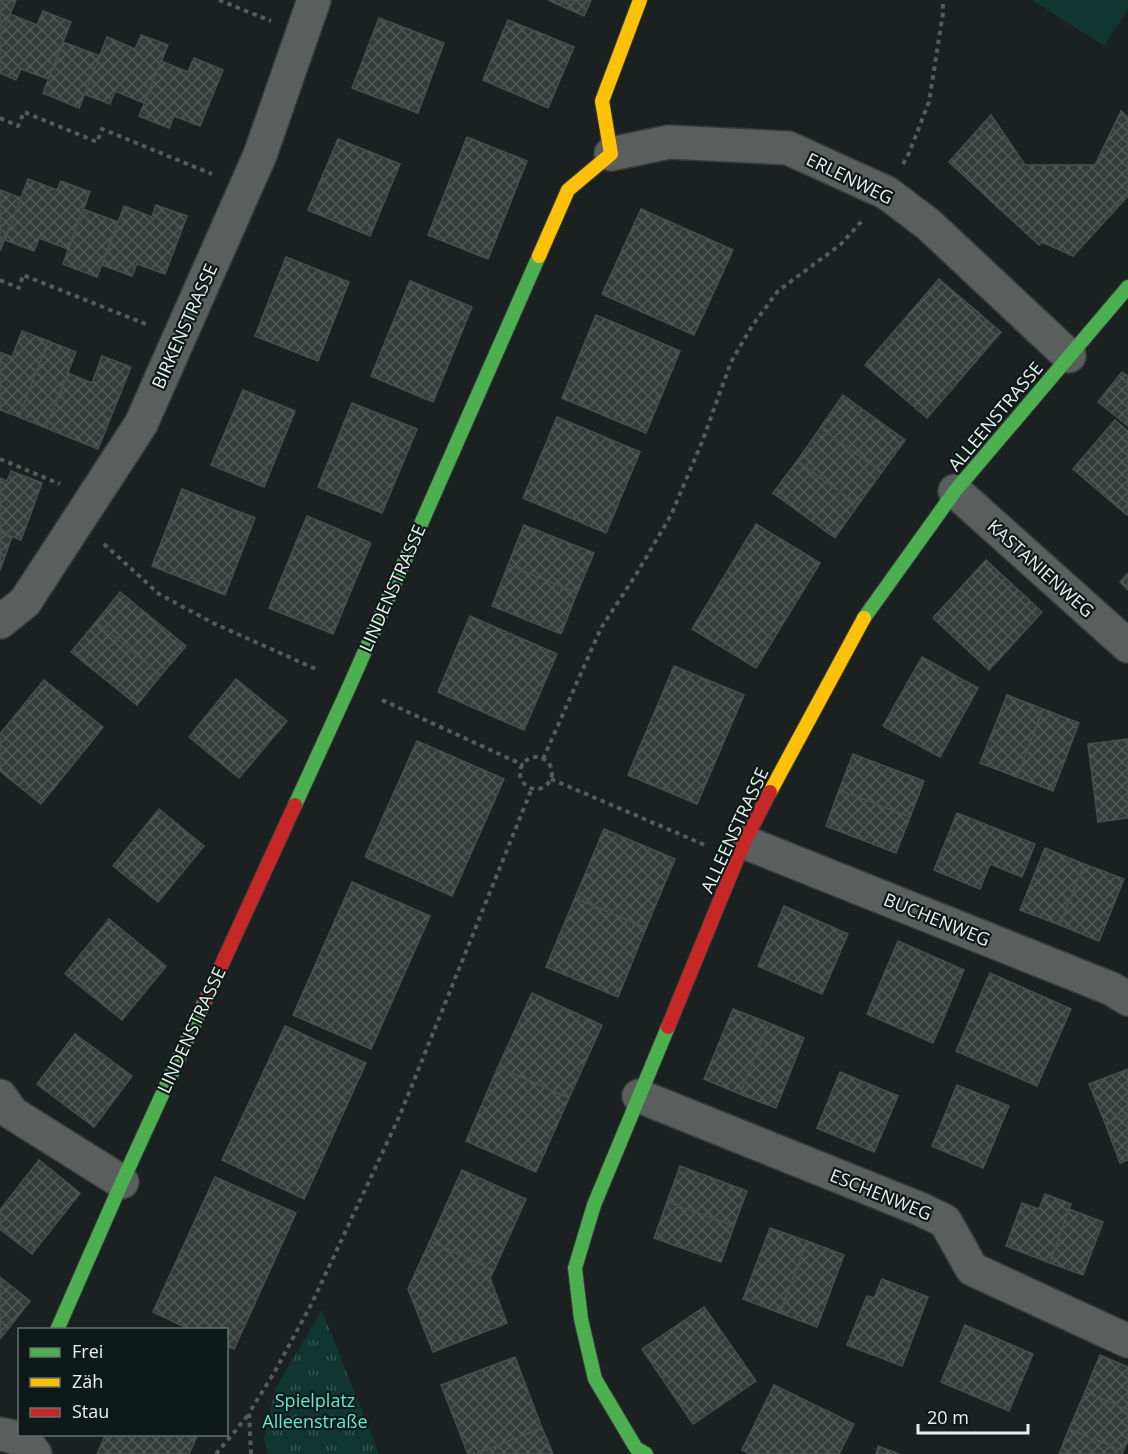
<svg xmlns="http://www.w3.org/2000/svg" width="1128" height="1454" viewBox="0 0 1128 1454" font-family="'Open Sans',sans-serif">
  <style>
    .grass { fill: #0f3730 }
    .park { fill: url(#park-tufts) }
    .building { fill: url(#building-cross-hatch); stroke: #494e4d; stroke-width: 1.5 }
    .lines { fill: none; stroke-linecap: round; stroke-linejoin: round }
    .street-casing { stroke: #363c3b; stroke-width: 36 }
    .fast-casing { stroke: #363c3b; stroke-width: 16 }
    .slow-casing { stroke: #363c3b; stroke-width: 16 }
    .jam-casing { stroke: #363c3b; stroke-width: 16 }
    .path { stroke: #575c5b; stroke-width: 4; stroke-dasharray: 4.5 4.5; stroke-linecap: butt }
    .street { stroke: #5a5e5d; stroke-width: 33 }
    .fast { stroke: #4caf50; stroke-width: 14 }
    .slow { stroke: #ffc107; stroke-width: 14 }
    .jam { stroke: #c62828; stroke-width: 14 }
    .labels { text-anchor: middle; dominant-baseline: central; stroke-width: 4.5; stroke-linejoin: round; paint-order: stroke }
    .street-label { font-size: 18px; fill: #e9f1ef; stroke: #0f1a18 }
    .park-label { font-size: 18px; fill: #63ebd0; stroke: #0f1a18 }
  </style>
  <defs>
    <pattern id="park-tufts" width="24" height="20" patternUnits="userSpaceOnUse" patternTransform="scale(1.5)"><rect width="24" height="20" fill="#0f3730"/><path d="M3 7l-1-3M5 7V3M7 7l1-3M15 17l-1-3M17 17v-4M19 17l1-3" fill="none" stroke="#32544e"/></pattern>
    <pattern id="building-cross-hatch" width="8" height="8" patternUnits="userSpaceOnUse" patternTransform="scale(1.5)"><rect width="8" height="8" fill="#353c3a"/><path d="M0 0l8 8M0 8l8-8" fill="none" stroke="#525957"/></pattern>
  </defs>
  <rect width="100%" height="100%" fill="#1b2120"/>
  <polygon class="grass" points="1032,0 1128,0 1128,9 1104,46"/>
  <polygon class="park" points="322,1310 379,1454 268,1454 264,1439 275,1389"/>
  <g class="building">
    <polygon points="0,0 16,0 0,38"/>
    <polygon points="548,0 591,0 584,16"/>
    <polygon points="43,11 71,22 48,79 21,69 16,80 0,73 0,38 10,14 37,25"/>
    <polygon points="379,18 444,43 418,113 352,88"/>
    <polygon points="508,20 574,47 548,108 483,80"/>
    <polygon points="141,35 168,45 144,103 115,91 110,104 84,94 107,37 135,49"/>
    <polygon points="63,42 100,56 79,108 43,93"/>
    <polygon points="194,58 223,70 200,126 174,116 169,128 139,116 161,61 188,72"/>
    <polygon points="1121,111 1128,117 1128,196 1073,256 1042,242 1039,245 949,162 991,115 1025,165 1095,165"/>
    <polygon points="467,137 527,161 488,259 428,235"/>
    <polygon points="338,139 400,164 370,236 308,210"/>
    <polygon points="28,179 57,190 61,181 90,192 68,249 39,238 34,251 5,240"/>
    <polygon points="0,190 21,198 0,251"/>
    <polygon points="156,205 187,216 165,274 137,264 132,276 102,265 124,206 152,217"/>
    <polygon points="83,209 118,222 97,277 63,264"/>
    <polygon points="641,209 733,250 694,335 602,294"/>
    <polygon points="286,257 349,282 318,361 255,336"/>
    <polygon points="939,279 1001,332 927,418 865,365"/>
    <polygon points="410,281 472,307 433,402 371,376"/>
    <polygon points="596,315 680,351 646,433 562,398"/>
    <polygon points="22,331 48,341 19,417 0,410 0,352 12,357"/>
    <polygon points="48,341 76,352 46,428 19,417"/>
    <polygon points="102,356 131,367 98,449 46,428 68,373 92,383"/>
    <polygon points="1122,372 1128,376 1128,426 1098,402"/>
    <polygon points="243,390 295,411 264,487 211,465"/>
    <polygon points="843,395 905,440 882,472 820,428"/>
    <polygon points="352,403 417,429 382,513 318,487"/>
    <polygon points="557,417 640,452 606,533 523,498"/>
    <polygon points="1115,420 1128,431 1128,513 1127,515 1073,469"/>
    <polygon points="820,428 882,472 858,505 797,461"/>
    <polygon points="797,461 858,505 835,538 773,493"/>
    <polygon points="11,471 42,483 21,540 0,532 0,478 7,481"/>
    <polygon points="182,489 255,518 225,595 152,566"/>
    <polygon points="307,516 371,543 333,634 269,608"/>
    <polygon points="756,524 820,563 756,668 692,629"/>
    <polygon points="524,525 594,553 577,593 508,565"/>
    <polygon points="0,532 12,537 0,570"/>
    <polygon points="986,560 1042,612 989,670 933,618"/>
    <polygon points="508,565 577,593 561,634 492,606"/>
    <polygon points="1128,573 1128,590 1120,582"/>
    <polygon points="120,592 186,646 161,675 96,622"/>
    <polygon points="470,616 557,654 524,730 438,692"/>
    <polygon points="96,622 161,675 137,705 71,652"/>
    <polygon points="922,657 978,688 940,757 883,726"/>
    <polygon points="674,666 744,695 697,804 628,775"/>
    <polygon points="236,679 287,721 239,778 189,737"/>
    <polygon points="44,680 103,727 41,804 0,771 0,734"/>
    <polygon points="1007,695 1043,709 1017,777 980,763"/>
    <polygon points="1043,709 1079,723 1053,791 1017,777"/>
    <polygon points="1128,739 1128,818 1098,822 1088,744"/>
    <polygon points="417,741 504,779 452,896 365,857"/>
    <polygon points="853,754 924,781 910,817 839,790"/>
    <polygon points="839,790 910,817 896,853 826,826"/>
    <polygon points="159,809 204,846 158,902 113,866"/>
    <polygon points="957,813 1035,844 1022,877 990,864 980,889 934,870"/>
    <polygon points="604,829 675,859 646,928 575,898"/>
    <polygon points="1045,848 1084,864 1060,925 1020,910"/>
    <polygon points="1084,864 1124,879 1099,941 1060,925"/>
    <polygon points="352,882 430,916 371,1049 293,1015"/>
    <polygon points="575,898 646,928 618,997 546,967"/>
    <polygon points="784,906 848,934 822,994 758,966"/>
    <polygon points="109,919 166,966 122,1020 65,974"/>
    <polygon points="898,941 964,970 933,1043 867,1014"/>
    <polygon points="990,973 1071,1009 1037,1086 956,1051"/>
    <polygon points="532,993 602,1025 569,1098 498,1067"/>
    <polygon points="733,1009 769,1023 740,1094 704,1079"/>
    <polygon points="769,1023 804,1038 776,1108 740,1094"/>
    <polygon points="285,1026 366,1063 304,1199 222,1160"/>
    <polygon points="75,1034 132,1076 94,1127 37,1084"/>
    <polygon points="498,1067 569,1098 536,1172 466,1141"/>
    <polygon points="1128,1069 1128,1114 1105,1123 1089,1084"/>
    <polygon points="840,1072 898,1096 874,1152 817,1128"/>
    <polygon points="957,1085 1009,1106 983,1168 932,1146"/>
    <polygon points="1128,1114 1128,1160 1120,1163 1105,1123"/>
    <polygon points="39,1160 80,1193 32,1254 0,1229 0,1210"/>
    <polygon points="680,1166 747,1191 734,1226 667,1202"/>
    <polygon points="462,1170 526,1199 494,1270 430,1241"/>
    <polygon points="215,1177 296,1213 234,1349 226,1346 226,1330 191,1330 153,1312"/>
    <polygon points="1045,1194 1071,1204 1050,1263 1006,1246 1022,1203 1039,1209"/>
    <polygon points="667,1202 734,1226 721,1262 654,1238"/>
    <polygon points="1069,1209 1103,1222 1083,1275 1050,1263"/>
    <polygon points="770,1228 807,1241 780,1313 743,1299"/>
    <polygon points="430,1241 494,1270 490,1278 507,1323 433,1352 408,1289"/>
    <polygon points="807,1241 844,1255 817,1327 780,1313"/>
    <polygon points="0,1277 30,1301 0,1339"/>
    <polygon points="882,1279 928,1297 902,1366 847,1345 867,1296 874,1298"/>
    <polygon points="704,1307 756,1381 693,1424 642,1349"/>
    <polygon points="965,1325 1033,1354 1009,1411 941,1382"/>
    <polygon points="1100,1355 1128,1367 1128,1410 1085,1392"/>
    <polygon points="515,1357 542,1428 476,1454 468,1454 441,1385"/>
    <polygon points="774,1385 854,1424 839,1454 750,1454 742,1450"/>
    <polygon points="1085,1392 1128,1410 1128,1441 1123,1451 1069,1429"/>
    <polygon points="542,1428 553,1454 476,1454"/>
    <polygon points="1069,1429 1123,1451 1122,1454 1059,1454"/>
    <polygon points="106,1434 198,1434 189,1454 97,1454"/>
    <polygon points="878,1446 899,1454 876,1454"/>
  </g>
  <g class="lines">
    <g class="street-casing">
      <g id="street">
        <polyline points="611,154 669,142 788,148 887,193 928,224 1069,356"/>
        <polyline points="955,491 1128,646"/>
        <polyline points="0,622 25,602 141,424 260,155 314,0"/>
        <polyline points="744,842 1112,989 1128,999"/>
        <polyline points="0,1096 12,1113 122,1182"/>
        <polyline points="639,1096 920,1209 945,1221 972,1269 1128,1341"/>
        <path d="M0,1434C15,1436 27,1441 35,1454"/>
      </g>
    </g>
    <g class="fast-casing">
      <g id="fast">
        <polyline points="864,618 955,491 1128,287"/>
        <polyline points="295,805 350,685 539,256"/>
        <polyline points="57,1330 122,1182 205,1001"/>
        <polyline points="646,1454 636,1448 595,1379 581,1319 575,1268 594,1205 668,1027"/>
      </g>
    </g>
    <g class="slow-casing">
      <g id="slow">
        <polyline points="539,256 568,190 611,154 602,101 640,0"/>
        <polyline points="770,792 864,618"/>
      </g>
    </g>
    <g class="jam-casing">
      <g id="jam">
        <polyline points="205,1001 295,805"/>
        <polyline points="668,1027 744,842 770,792"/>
      </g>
    </g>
    <g class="path">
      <polyline points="219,0 271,21"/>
      <polyline points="0,118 18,126 24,112 97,142 102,129 212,174"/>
      <polyline points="903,164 909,153 929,102 943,13 943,0"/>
      <polyline points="0,280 19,288 23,275 148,325"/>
      <polyline points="0,459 60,484"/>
      <polyline points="104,544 159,594 213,623 318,670"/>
      <polyline points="382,700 523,765"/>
      <circle cx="536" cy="773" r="16"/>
      <polyline points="543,759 601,628 637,573 671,515 702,442 731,362 752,326 778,291 840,245 862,221"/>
      <polyline points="551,779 705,845"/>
      <polyline points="216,1454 249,1414"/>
      <polyline points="251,1454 249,1413 274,1373 312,1303 400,1115 532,788"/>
    </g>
    <use href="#street" class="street"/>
    <use href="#fast" class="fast"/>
    <use href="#slow" class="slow"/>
    <use href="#jam" class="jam"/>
  </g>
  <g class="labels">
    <g class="street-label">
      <text transform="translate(850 178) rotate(26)">ERLENWEG</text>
      <text transform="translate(184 326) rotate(-66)">BIRKENSTRASSE</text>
      <text transform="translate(995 416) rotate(-50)">ALLEENSTRASSE</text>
      <text transform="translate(1041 568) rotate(42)">KASTANIENWEG</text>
      <text transform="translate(392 588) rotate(-66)">LINDENSTRASSE</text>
      <text transform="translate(734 830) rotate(-65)">ALLEENSTRASSE</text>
      <text transform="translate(937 919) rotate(22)">BUCHENWEG</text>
      <text transform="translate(191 1030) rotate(-65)">LINDENSTRASSE</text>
      <text transform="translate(881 1194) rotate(22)">ESCHENWEG</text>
    </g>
    <g class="park-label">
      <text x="315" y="1400">Spielplatz<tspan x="315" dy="21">Alleenstraße</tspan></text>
    </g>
  </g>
  <rect x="18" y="1328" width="210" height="108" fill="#0f1a18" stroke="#66706e" stroke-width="1.5"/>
  <rect x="30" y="1348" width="30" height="9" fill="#4caf50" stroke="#66706e" stroke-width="1.5"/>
  <text x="72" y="1358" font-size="18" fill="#e9f1ef">Frei</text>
  <rect x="30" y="1378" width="30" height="9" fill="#ffc107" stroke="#66706e" stroke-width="1.5"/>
  <text x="72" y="1388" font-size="18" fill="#e9f1ef">Zäh</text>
  <rect x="30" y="1408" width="30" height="9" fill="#c62828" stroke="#66706e" stroke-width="1.5"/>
  <text x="72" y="1418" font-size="18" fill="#e9f1ef">Stau</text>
  <path d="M918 1424v9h110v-9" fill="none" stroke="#e9f1ef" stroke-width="3"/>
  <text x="927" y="1424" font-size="18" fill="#e9f1ef" stroke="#0f1a18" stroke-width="4.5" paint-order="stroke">20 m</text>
</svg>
